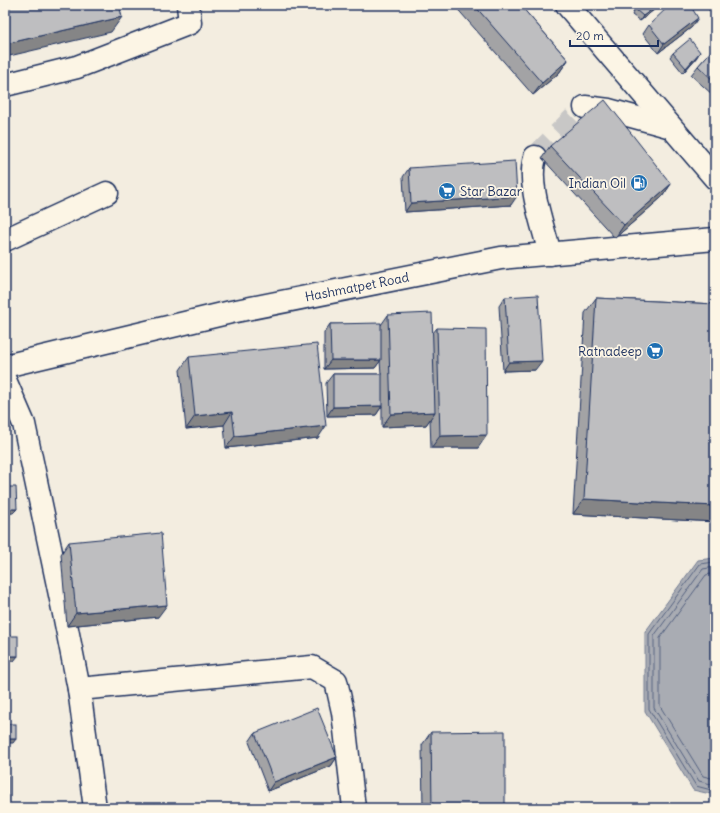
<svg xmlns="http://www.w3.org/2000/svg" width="720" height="813" viewBox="0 0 720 813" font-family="Delius,sans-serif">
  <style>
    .water { fill: #a9acb3; stroke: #707a91 }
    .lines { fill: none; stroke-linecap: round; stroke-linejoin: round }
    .shore { stroke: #546180; stroke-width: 1 }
    .minor-tunnel { stroke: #c8c7c6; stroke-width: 22; stroke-dasharray: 22 11; stroke-linecap: butt }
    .minor-casing { stroke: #1b2f5e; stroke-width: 25 }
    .major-casing { stroke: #1b2f5e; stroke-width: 25 }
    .minor { stroke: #fcf5e5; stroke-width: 22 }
    .major { stroke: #fcf5e5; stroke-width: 22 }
    .wall { fill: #a3a3a5; stroke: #1b2f5e }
    .shaded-wall { fill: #858586; stroke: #1b2f5e }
    .building { fill: #bebec0; stroke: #1b2f5e }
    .labels { text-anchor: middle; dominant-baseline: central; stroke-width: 3.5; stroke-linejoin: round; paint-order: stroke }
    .poi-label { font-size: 13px; fill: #1b2f5e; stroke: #fcf5e5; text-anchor: end }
    .street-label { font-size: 13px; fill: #1b2f5e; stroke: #fcf5e5 }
  </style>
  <rect width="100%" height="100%" fill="#f3ede0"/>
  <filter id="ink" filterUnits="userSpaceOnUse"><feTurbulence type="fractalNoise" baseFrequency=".025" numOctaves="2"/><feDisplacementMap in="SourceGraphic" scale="8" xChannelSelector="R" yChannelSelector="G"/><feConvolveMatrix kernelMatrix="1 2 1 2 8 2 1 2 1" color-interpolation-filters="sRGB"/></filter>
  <g filter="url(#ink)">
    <polygon class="water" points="715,558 715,795 693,790 645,711 645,632 698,560"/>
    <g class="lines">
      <g class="shore">
        <polyline points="715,562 700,564 649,634 649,709 696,786 715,791"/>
        <polyline points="715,567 703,569 654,636 654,708 699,781 715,785"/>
        <polyline points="715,573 706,575 660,638 660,706 703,776 715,779"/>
      </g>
      <polyline class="minor-tunnel" points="535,157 585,107"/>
      <g class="minor-casing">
        <g id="minor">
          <polyline points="567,5 715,178"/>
          <polyline points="5,85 77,67 190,23 188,5"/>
          <polyline points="585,107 609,110 671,127"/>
          <path d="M535,157C527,185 543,225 550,254"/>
          <polyline points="5,240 107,193"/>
          <polyline points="5,380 24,424 63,609 79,689 95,808"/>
          <polyline points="79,689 312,667 336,681 343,712 354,808"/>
        </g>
      </g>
      <g class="major-casing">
        <polyline id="major" points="5,366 231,312 501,258 715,239"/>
      </g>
      <use href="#minor" class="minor"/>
      <use href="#major" class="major"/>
    </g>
    <g class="wall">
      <polygon points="454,5 520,5 568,60 559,73 533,95"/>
      <polygon points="629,5 660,5 640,21 632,15 634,11"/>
      <polygon points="705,5 715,5 715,17"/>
      <polygon points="649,25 692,27 658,53 643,34"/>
      <polygon points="715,47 715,97 691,75 698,66"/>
      <polygon points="673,53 697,57 683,73 670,57"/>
      <polygon points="550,146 671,184 662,197 615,238 542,158"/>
      <polygon points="409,168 511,205 405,212 403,177"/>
      <polygon points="505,297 535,370 503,371 499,306"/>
      <polygon points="596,298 715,304 715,522 573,514 585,313"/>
      <polygon points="388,315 432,334 437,328 478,448 431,448 430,419 426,425 382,427 382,406 376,415 327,416 326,383 333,374 381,374 380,361 375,368 324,369 324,333 330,324 381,325"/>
      <polygon points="189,357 318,438 226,448 224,425 186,429 180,370"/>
      <polygon points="69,542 158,617 67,626 61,554"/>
      <polygon points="431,732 505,808 423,808 422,745"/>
      <polygon points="255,733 337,757 331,766 268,791 249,742"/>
    </g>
    <g class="shaded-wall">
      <polygon points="658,5 660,5 640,21 643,16"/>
      <polygon points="122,17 111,32 5,57 5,44"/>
      <polygon points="698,18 692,27 658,53 664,44"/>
      <polygon points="700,52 697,57 683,73 686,68"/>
      <polygon points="568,60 559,73 533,95 542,83"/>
      <polygon points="671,184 662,197 615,238 624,225"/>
      <polygon points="517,196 511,205 405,212 411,203"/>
      <polygon points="331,360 381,360 375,368 324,369"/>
      <polygon points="542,361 535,370 503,371 509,362"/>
      <polygon points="382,406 376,415 327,416 333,407"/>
      <polygon points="232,412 224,425 186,429 195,416"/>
      <polygon points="435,412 426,425 382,427 391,414"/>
      <polygon points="326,426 318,438 226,448 235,436"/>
      <polygon points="487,435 478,448 431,448 440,436"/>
      <polygon points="584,499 715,506 715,522 573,514"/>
      <polygon points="5,509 17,509 13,513 5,514"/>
      <polygon points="167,605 158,617 67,626 76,613"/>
      <polygon points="5,656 18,656 14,661 5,661"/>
      <polygon points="5,739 16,739 13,743 5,743"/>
      <polygon points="337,757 331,766 268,791 274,782"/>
    </g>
    <g class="building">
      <polygon points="5,5 119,5 122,17 5,44"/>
      <polygon points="474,5 520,5 568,60 542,83"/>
      <polygon points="642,5 658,5 643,16 636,10"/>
      <polygon points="670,5 690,5 698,18 664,44 649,25"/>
      <polygon points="690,39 700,52 686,68 673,53"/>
      <polygon points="715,47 715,82 698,66"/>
      <polygon points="605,100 671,184 624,225 550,146"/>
      <polygon points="515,161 517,196 411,203 409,168"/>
      <polygon points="538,295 542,361 509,362 505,297"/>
      <polygon points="596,298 715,304 715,506 584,499"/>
      <polygon points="432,313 435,412 391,414 388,315"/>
      <polygon points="381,323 381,360 331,360 330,324"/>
      <polygon points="437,328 486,329 487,435 440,436"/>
      <polygon points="317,344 326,426 235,436 232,412 195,416 189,357"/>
      <polygon points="333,374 382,374 382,406 333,407"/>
      <polygon points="5,487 16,487 17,509 5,509"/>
      <polygon points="161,533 167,605 76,613 69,542"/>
      <rect x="5" y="636" width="13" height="20"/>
      <polygon points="317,708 337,757 274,782 255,733"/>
      <rect x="5" y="724" width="11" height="15"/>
      <polygon points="505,731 505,808 432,808 431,732"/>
      <rect x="5" y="776" width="3" height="29"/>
    </g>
  </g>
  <defs>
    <g id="fuel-disc" transform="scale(0.9)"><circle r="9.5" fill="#1f6fb2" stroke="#fcf5e5"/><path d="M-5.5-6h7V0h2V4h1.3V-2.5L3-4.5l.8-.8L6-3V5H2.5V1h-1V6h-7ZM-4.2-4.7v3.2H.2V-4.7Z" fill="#fff"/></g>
    <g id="supermarket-disc" transform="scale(0.9)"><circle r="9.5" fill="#1f6fb2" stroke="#fcf5e5"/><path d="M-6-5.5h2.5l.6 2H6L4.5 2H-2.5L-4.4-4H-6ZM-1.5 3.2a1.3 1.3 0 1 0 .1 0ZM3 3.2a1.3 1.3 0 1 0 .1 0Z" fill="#fff"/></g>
  </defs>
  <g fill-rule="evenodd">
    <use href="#fuel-disc" x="639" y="183"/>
    <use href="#supermarket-disc" x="447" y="191"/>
    <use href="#supermarket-disc" x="655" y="351"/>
  </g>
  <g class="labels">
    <g class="poi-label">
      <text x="626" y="183">Indian Oil</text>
      <text x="460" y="191" text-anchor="start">Star Bazar</text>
      <text x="642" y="351">Ratnadeep</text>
    </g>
    <g class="street-label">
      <text transform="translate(357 287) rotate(-11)">Hashmatpet Road</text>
    </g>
  </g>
  <rect width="720" height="813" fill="none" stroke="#fcf5e5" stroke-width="20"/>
  <rect x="10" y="10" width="700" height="793" fill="none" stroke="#1b2f5e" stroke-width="1.5" filter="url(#ink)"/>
  <path d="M570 40v6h88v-6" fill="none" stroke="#1b2f5e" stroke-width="2"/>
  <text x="576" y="40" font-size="12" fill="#1b2f5e" stroke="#fcf5e5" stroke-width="3" paint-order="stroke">20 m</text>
</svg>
